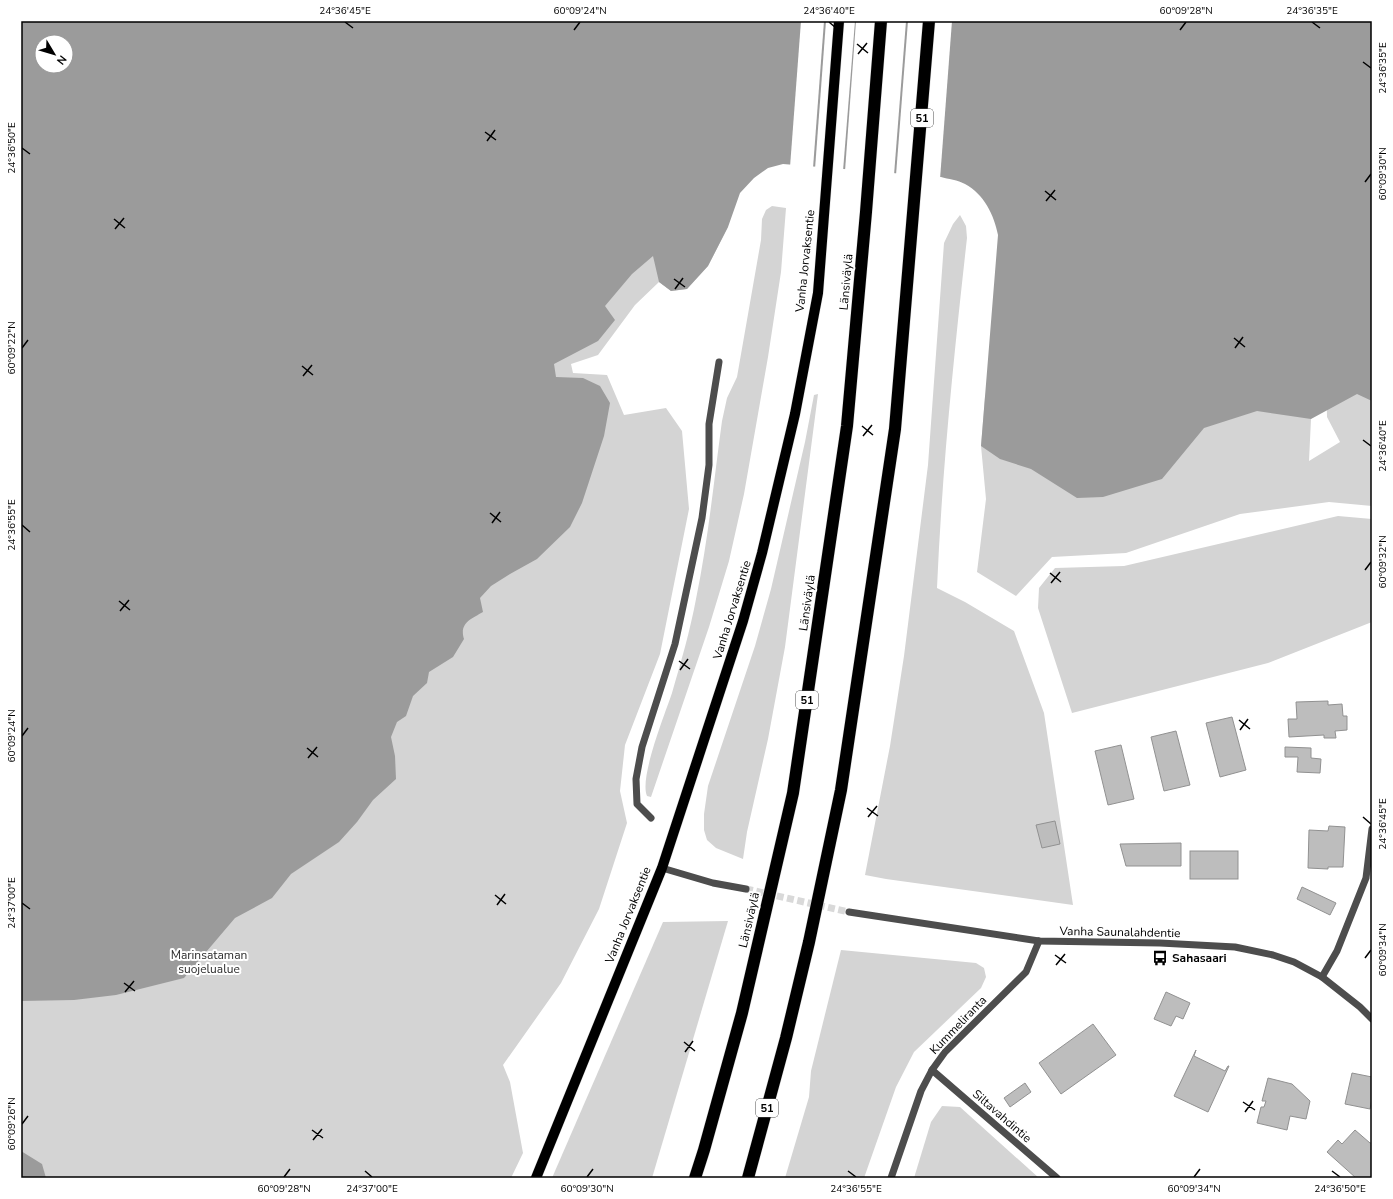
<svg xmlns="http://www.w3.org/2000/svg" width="1393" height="1199" viewBox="0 0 1393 1199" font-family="'Nunito Sans',sans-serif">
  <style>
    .green { fill: #d4d4d4 }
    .water { fill: #9b9b9b; fill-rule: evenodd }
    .pier { fill: #fff }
    .building { fill: #bdbdbd; stroke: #919191 }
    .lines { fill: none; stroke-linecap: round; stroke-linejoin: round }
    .minor-tunnel { stroke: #d9d9d9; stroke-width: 7; stroke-dasharray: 7 3.5; stroke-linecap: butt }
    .major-casing { stroke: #dbdbdb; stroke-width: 11 }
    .highway-casing { stroke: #dbdbdb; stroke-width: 13 }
    .minor { stroke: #4d4d4d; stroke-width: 7 }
    .major { stroke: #000; stroke-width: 10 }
    .highway { stroke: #000; stroke-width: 12 }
    .ticks { fill: none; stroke: #000; stroke-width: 1.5 }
    .labels { text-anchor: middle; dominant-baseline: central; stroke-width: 4; stroke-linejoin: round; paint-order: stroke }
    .shield { fill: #fff; stroke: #4c4c4c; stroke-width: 1 }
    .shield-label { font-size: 11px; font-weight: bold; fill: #000 }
    .street-label { font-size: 12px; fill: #000; stroke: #fff }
    .park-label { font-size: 12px; fill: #2b2b2b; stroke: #fff }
    .poi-label { font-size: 12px; font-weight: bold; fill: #000; stroke: #fff; text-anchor: start }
    .neatline { fill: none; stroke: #000; stroke-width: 1.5 }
    .ticks-label { font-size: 10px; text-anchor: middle; fill: #000 }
  </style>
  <rect width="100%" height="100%" fill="#fff"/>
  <g class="green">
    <path d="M772,206L786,208L781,272L768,357L744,494L729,561L709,627L651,797L647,796C639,778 665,714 672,693C681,662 690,631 696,599C708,541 714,480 722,421L727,398L737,377L761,240L762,219L766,210Z"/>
    <path d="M960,215L966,226L967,238C954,354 942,471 937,588L965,602L1014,631L1044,713L1073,905L886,879L865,875L890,746L904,656L928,465L944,243L953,224Z"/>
    <polygon points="728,227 708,266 687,289 671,291 659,282 635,305 598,355 571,364 573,373 607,375 624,415 666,408 682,431 689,509 660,654 625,745 620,791 627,823 599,909 561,983 503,1065 510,1082 523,1153 511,1178 21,1178 21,879 599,261"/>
    <polygon points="1372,262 1372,506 1329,502 1240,514 1126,553 1052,557 1016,596 977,572 986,499 981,446 985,397 1165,427 1306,400 1311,419 1309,461 1340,442 1327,417 1326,374"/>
    <polygon points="818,394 785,647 768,739 747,832 743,859 716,848 707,840 704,830 704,814 708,786 755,646 771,589 805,442 814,395"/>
    <polygon points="1338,516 1372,519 1372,622 1268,663 1072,713 1038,608 1039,588 1055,568 1124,566"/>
    <polygon points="728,921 652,1178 552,1178 663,922"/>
    <polygon points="841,950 976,963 984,968 986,977 981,988 914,1052 896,1087 864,1178 785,1178 809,1097 811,1071"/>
    <polygon points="942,1106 960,1107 1039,1178 914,1178 931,1122"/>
  </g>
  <g class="water">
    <path d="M21,21H1372V401L1357,394L1311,419L1257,411L1204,428L1162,479L1103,497L1077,498L1031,469L1000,459L981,446L998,235C994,215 984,194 965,184C958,180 948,179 941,177L783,164L768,168L754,178L740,193L728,227L708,266L687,289L671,291L659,282L653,256L632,274L605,306L615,320L598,341L554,364L556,377L583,378L600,386L610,403L604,436L582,503L570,527L537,559L510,574L491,586L480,598L483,612C471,619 459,623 464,639L453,657L429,672L427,683L413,696L406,716L397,722L391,737L395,756L396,779L373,800L357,822L339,842L291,874L272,898L235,918L184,978L116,995L74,1000L21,1001ZM42,42H66V66H42Z"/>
    <polygon points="21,1151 42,1164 46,1178 21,1178"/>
  </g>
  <g class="pier">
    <polygon points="801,21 824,21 813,168 790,167"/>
    <polygon points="826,21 855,21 843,171 815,169"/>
    <polygon points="856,21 906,21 894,175 845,171"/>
    <polygon points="908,21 952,21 940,179 896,175"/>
  </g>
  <g class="building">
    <polygon points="1328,701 1328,705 1342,704 1343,716 1347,716 1347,730 1335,731 1336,738 1324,738 1324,735 1289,737 1288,719 1297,719 1296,702"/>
    <polygon points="1232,717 1246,770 1220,777 1206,723"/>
    <polygon points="1176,731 1190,785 1164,791 1151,737"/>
    <polygon points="1121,745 1134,799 1108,805 1095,751"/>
    <polygon points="1285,747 1311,748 1311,758 1321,759 1320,773 1297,772 1298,757 1285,757"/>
    <polygon points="1055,821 1060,844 1042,848 1036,825"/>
    <polygon points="1329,826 1345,827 1343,867 1328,867 1328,869 1308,868 1309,830 1328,831"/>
    <polygon points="1181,843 1181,866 1126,866 1120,844"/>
    <rect x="1190" y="851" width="48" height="28"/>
    <polygon points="1302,887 1336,903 1330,915 1297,899"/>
    <polygon points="1166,992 1190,1003 1183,1019 1176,1016 1171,1026 1154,1019"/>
    <polygon points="1093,1024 1116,1055 1061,1094 1039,1063"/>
    <polygon points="1196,1050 1194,1056 1225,1071 1228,1066 1229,1066 1208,1112 1174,1096"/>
    <polygon points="1352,1073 1372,1077 1372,1098 1370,1109 1345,1104"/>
    <polygon points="1268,1078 1292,1084 1310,1101 1306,1119 1290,1116 1287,1130 1257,1123 1261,1107 1264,1107 1266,1101 1262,1101"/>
    <polygon points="1025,1083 1031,1092 1010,1107 1004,1098"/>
    <polygon points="1355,1130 1370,1143 1372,1143 1372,1178 1356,1178 1327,1152 1338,1140 1342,1144"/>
  </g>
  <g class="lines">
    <polyline class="minor-tunnel" points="746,889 849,912"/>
    <g class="major-casing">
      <polyline id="major" points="536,1178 662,868 743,621 762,553 795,414 818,293 839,21"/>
    </g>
    <g class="highway-casing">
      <g id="highway">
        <polyline points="695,1178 704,1150 742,1013 793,793 847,426 866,212 881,21"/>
        <polyline points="748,1178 786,1038 809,942 841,790 895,429 929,21"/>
      </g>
    </g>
    <g class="minor">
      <polyline points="651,818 637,804 636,779 642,747 675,644 702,518 709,465 709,424 719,362"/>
      <polyline points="662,868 713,883 746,889"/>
      <polyline points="849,912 1039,941 1160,943 1235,947 1273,955 1294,962 1322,977 1360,1007 1372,1019"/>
      <polyline points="1322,977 1337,951 1366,878 1372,829"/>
      <polyline points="932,1070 1057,1178"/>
      <polyline points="891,1178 921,1091 932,1070 945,1052 1026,972 1039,941"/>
    </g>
    <use href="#major" class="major"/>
    <use href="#highway" class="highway"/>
  </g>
  <path class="ticks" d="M345,22L353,28M829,22L836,28M1312,22L1320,28M574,30L580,22M1180,30L1186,22M857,44L868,53M858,54L867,43M1363,62L1371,68M485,132L496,140M487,141L495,130M22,148L30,154M1365,182L1371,174M1045,191L1056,200M1046,201L1055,190M114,219L125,228M115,229L124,218M674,279L685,287M675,289L683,278M1234,338L1245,347M22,348L28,340M1235,348L1243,337M302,366L313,375M303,376L312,365M862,426L873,435M863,436L872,425M1363,440L1371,446M490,513L501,522M492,523L500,512M22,525L30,532M1365,570L1371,562M1050,573L1061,582M1051,583L1060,572M119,601L130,610M120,611L129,600M679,661L690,669M680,670L688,659M1239,720L1250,729M1240,730L1248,719M22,736L28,728M307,748L318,757M308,758L317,747M867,808L878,816M868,817L877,806M1363,817L1371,824M495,895L506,904M22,903L30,909M497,905L505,894M1055,955L1066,963M1365,958L1371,950M1056,965L1065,954M124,983L135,991M125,992L134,981M684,1042L695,1051M685,1052L693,1041M1243,1102L1255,1110M1245,1112L1253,1101M22,1124L28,1116M312,1130L323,1138M313,1140L322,1129M365,1171L372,1177M848,1171L856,1177M1332,1171L1340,1177M284,1177L290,1169M587,1177L593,1169M1194,1177L1200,1169"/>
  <defs>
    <g id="bus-bare" transform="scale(1.2)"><path d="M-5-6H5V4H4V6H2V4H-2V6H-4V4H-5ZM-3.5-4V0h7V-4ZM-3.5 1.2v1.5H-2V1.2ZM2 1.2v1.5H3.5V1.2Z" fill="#000" stroke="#fff" stroke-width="2.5" paint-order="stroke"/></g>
  </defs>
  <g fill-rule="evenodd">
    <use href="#bus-bare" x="1160" y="958"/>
  </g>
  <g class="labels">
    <g class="shield">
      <rect x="911" y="109" width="22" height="18" rx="3"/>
      <rect x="796" y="691" width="22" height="18" rx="3"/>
      <rect x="756" y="1099" width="22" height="18" rx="3"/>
    </g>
    <g class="shield-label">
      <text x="922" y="118">51</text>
      <text x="807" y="700">51</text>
      <text x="767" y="1108">51</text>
    </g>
    <g class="street-label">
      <text transform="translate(805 261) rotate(-84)">Vanha Jorvaksentie</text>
      <text transform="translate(846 282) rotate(-85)">Länsiväylä</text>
      <text transform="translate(807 603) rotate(-82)">Länsiväylä</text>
      <text transform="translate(732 610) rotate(-73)">Vanha Jorvaksentie</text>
      <text transform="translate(628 915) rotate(-68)">Vanha Jorvaksentie</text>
      <text transform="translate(749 920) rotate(-77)">Länsiväylä</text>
      <text transform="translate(1120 932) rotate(1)">Vanha Saunalahdentie</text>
      <text transform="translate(958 1025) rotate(-46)">Kummeliranta</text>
      <text transform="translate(1002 1116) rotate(41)">Siltavahdintie</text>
    </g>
    <g class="park-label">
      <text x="209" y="955">Marinsataman<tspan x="209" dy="14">suojelualue</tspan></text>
    </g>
    <g class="poi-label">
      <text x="1172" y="958">Sahasaari</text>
    </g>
  </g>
  <rect width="1393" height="1199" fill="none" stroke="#ffffff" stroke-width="44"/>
  <g transform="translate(54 54) rotate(128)"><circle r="19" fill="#ffffff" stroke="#999999"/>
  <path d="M0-3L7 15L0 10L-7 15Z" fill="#000000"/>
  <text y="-6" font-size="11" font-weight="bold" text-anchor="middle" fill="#000000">N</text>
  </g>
  <rect x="22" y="22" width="1349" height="1155" class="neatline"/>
  <g class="ticks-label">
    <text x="345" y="14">24°36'45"E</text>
    <text x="580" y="14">60°09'24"N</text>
    <text x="829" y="14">24°36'40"E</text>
    <text x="1186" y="14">60°09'28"N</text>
    <text x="1312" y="14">24°36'35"E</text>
    <text transform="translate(1382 68) rotate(-90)" y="4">24°36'35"E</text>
    <text transform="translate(11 148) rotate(-90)" y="4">24°36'50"E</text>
    <text transform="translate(1382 174) rotate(-90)" y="4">60°09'30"N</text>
    <text transform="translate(11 348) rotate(-90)" y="4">60°09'22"N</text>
    <text transform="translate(1382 446) rotate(-90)" y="4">24°36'40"E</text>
    <text transform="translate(11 525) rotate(-90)" y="4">24°36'55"E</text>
    <text transform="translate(1382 562) rotate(-90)" y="4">60°09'32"N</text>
    <text transform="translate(11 736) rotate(-90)" y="4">60°09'24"N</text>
    <text transform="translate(1382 824) rotate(-90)" y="4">24°36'45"E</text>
    <text transform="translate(11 903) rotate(-90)" y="4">24°37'00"E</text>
    <text transform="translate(1382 950) rotate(-90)" y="4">60°09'34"N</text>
    <text transform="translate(11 1124) rotate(-90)" y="4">60°09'26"N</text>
    <text x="284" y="1192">60°09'28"N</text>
    <text x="372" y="1192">24°37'00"E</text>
    <text x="587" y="1192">60°09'30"N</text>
    <text x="856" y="1192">24°36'55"E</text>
    <text x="1194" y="1192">60°09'34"N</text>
    <text x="1340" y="1192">24°36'50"E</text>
  </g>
</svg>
